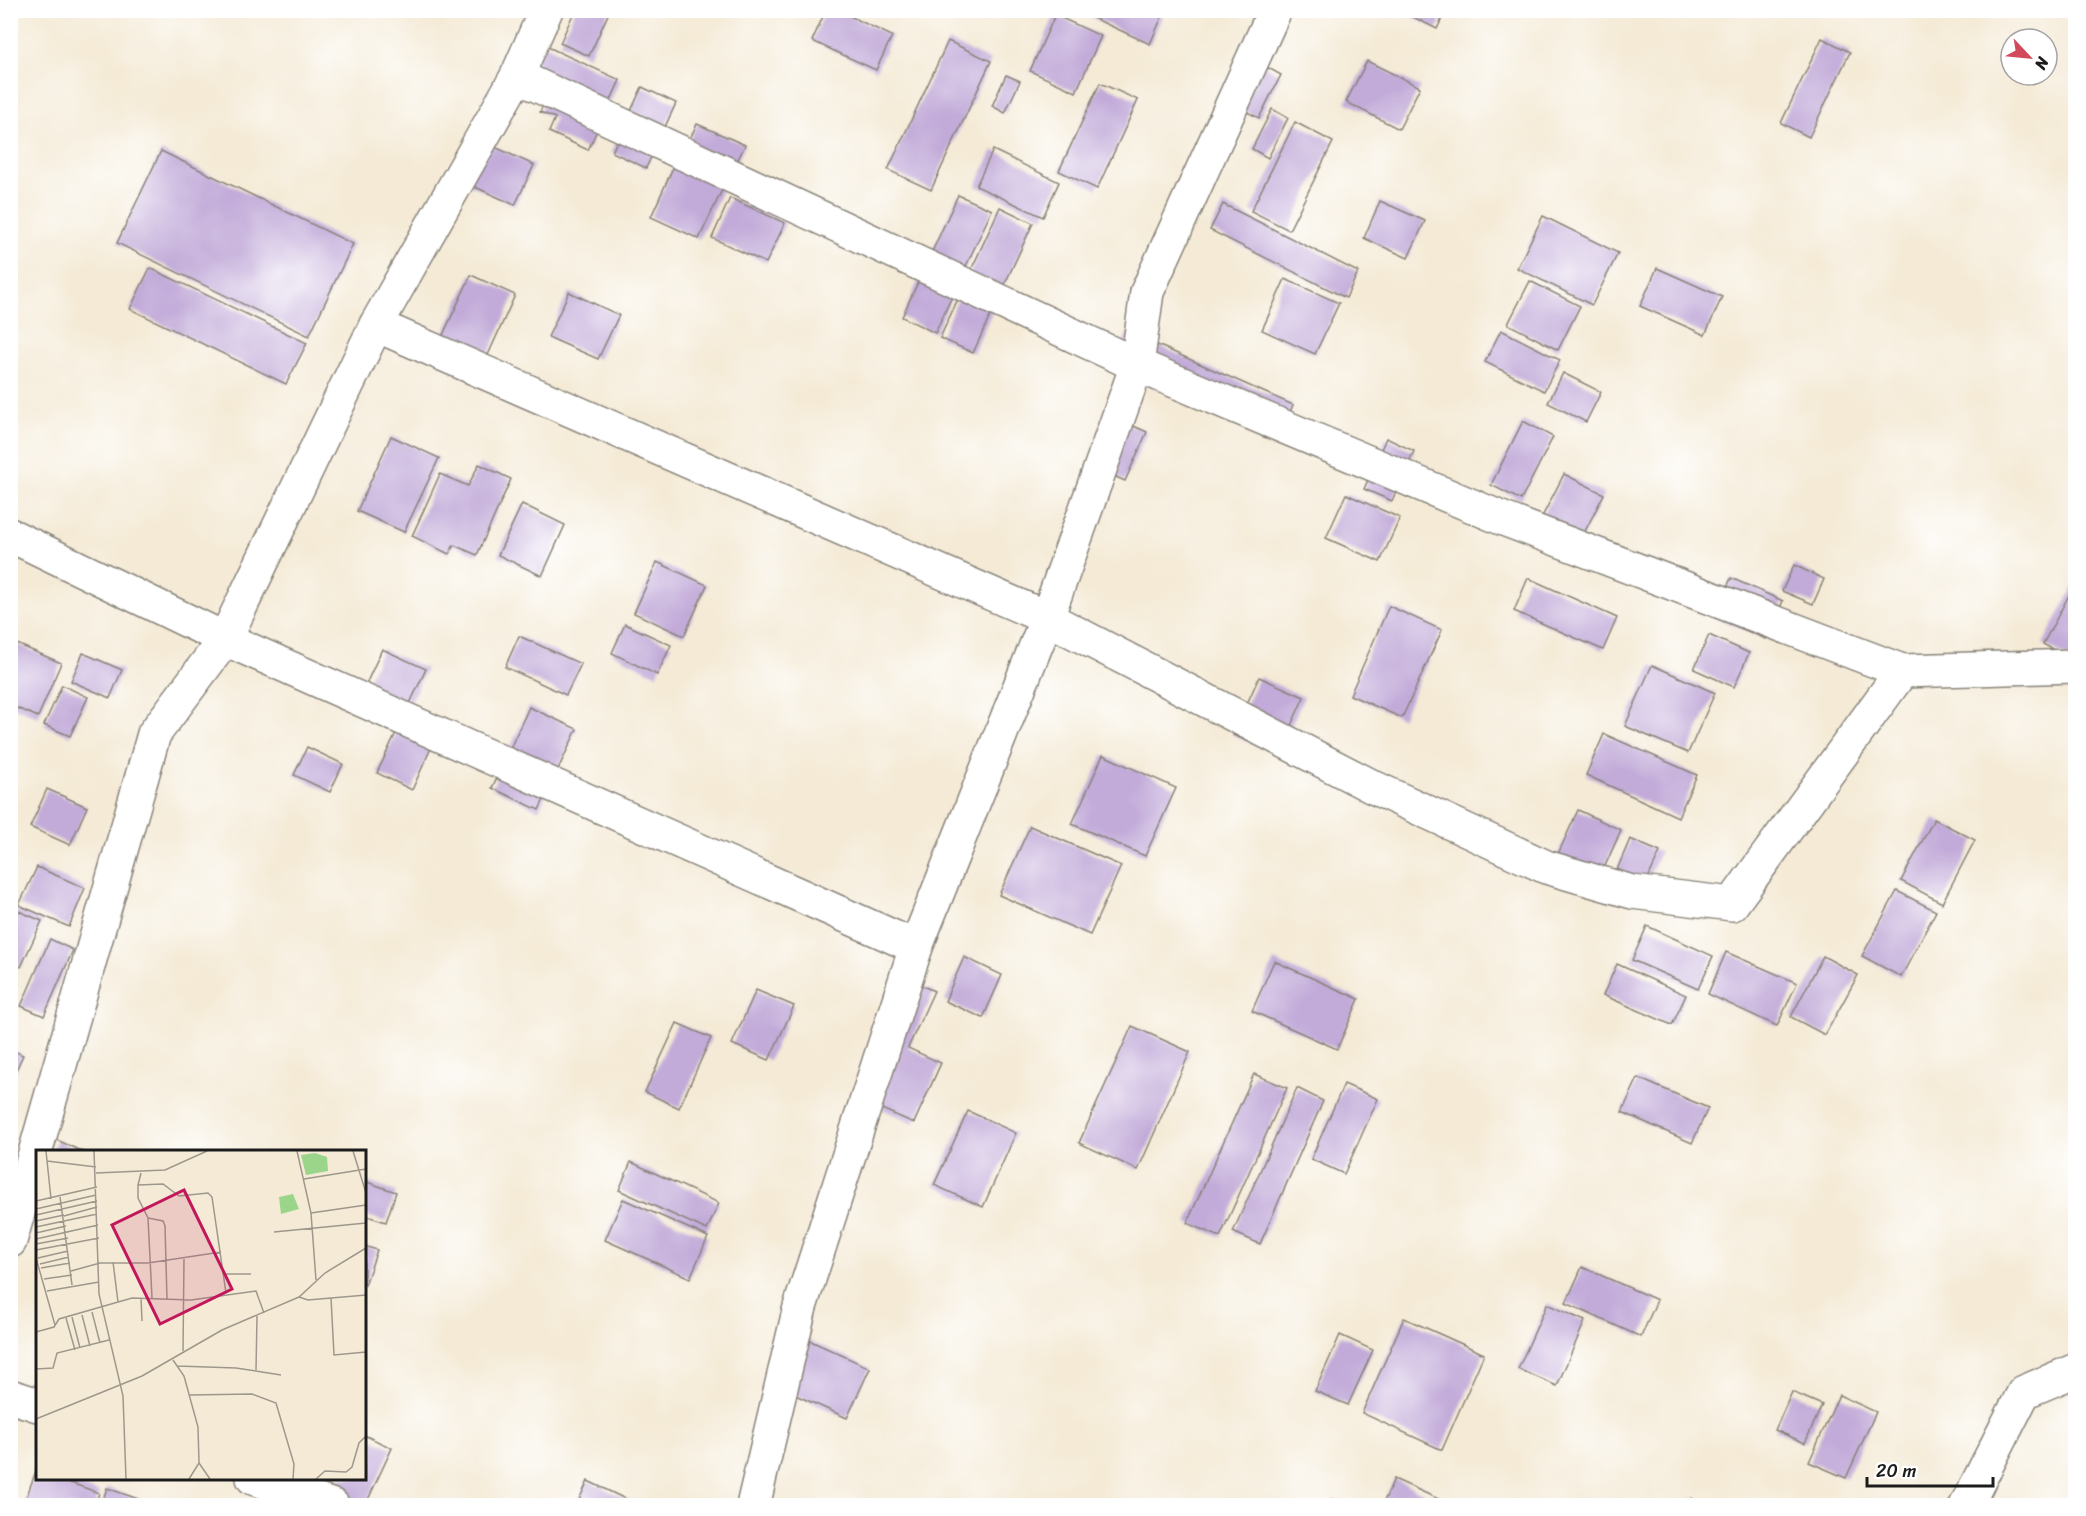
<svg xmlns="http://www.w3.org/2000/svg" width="2086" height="1516" viewBox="0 0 2086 1516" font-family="Sriracha,sans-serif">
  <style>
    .building { fill: #c2abd9 }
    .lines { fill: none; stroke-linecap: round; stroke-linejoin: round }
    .street-casing { stroke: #888379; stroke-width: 36 }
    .street { stroke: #fff; stroke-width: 33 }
    .inset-road { fill: none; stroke: #9e988c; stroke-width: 1.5 }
    .view { fill: #c2185b; fill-opacity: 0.15; stroke: #c2185b; stroke-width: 3 }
    .inset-edge { fill: none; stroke: #1c1c1c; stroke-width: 3 }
  </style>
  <rect width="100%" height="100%" fill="#fff"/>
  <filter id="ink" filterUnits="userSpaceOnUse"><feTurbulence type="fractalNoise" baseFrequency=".0167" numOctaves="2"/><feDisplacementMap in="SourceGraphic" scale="12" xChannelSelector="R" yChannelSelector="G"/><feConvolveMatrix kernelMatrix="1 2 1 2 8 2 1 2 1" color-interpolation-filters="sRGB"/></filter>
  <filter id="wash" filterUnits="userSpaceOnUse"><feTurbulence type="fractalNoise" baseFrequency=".008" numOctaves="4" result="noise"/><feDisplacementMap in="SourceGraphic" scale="24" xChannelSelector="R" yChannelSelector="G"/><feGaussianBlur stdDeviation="1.35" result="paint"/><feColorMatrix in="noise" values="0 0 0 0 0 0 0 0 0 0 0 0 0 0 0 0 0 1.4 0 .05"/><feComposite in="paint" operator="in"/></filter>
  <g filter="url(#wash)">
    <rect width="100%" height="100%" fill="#f4ead6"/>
    <g id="blocks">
      <g class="building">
        <polygon points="575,10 610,10 589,56 560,43"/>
        <polygon points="826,10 837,10 892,36 876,70 812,41"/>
        <polygon points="1094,10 1165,10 1150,44 1091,17"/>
        <polygon points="1399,10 1446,10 1437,29"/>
        <polygon points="1055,15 1101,36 1076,92 1030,71"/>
        <polygon points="524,36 620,80 588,150 549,132 555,118 540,112 548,93"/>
        <polygon points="1822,38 1850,52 1809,137 1781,123"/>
        <polygon points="948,41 991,61 931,190 888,170"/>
        <polygon points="1367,61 1420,87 1399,129 1346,102"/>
        <polygon points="1263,65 1281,75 1259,118 1241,109"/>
        <polygon points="1006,75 1020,81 1005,113 992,106"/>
        <polygon points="1100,83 1138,100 1097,189 1059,171"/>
        <polygon points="642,87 676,103 646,168 612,152"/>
        <polygon points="1272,109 1288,118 1268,158 1252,149"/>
        <polygon points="1295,122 1333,142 1289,230 1251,211"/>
        <polygon points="697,124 745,145 733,170 686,147"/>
        <polygon points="473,137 534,165 515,205 455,178"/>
        <polygon points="993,150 1059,182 1043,217 976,186"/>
        <polygon points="161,151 353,244 309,336 117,243"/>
        <polygon points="680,152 729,175 699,239 651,217"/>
        <polygon points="958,195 992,210 935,333 902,317"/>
        <polygon points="730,198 785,223 766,263 712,238"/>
        <polygon points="1380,201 1425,221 1408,258 1364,238"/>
        <polygon points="1223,204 1358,272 1346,298 1210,230"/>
        <polygon points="1000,207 1033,223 973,353 940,338"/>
        <polygon points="1543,216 1618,253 1592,305 1517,268"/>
        <polygon points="150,268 307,343 286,384 130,309"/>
        <polygon points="1657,268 1722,297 1705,335 1640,306"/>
        <polygon points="471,275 515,295 479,375 434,354"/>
        <polygon points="1285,279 1339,303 1315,354 1262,330"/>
        <polygon points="1530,281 1580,306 1558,350 1508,324"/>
        <polygon points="569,292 619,315 598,359 548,337"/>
        <polygon points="1501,330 1560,360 1544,391 1485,362"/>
        <polygon points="1128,332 1293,405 1277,442 1112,368"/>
        <polygon points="1563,373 1601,392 1586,422 1548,403"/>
        <polygon points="1111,416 1147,432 1125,481 1089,465"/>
        <polygon points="1523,421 1553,437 1521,500 1491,485"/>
        <polygon points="391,436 439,458 404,532 357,511"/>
        <polygon points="1386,438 1414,451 1392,501 1364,489"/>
        <polygon points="479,464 511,479 477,555 454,545 449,554 412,536 440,474 468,486"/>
        <polygon points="1564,474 1604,494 1581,539 1541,519"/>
        <polygon points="1346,494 1400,518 1380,562 1326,538"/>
        <polygon points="522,504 565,525 542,576 498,555"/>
        <polygon points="657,562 707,585 684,636 634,613"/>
        <polygon points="1794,565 1824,579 1813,604 1782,591"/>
        <polygon points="1528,578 1617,618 1603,650 1514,611"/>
        <polygon points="1731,578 1783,601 1766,639 1714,617"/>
        <polygon points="2076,582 2076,662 2043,644"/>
        <polygon points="1389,606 1442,630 1402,718 1350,695"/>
        <polygon points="625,624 671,645 657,675 612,653"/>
        <polygon points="1709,635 1749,653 1734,687 1694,669"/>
        <polygon points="519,636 581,664 566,695 505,667"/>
        <polygon points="10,641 61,663 38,717 10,705"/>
        <polygon points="382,649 426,669 406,712 440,728 412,790 377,773 401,722 358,702"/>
        <polygon points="83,653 122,670 110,698 71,681"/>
        <polygon points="1652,665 1715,693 1688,753 1625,726"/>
        <polygon points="1259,677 1304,697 1278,754 1233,735"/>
        <polygon points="62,685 88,697 70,736 44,725"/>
        <polygon points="529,707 577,729 539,810 492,788"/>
        <polygon points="1604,734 1697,775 1678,817 1586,775"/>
        <polygon points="307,747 343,764 330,792 294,775"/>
        <polygon points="1103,755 1176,788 1145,856 1072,824"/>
        <polygon points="47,789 87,807 70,845 30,827"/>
        <polygon points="1578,810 1621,830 1597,884 1553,865"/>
        <polygon points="1934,819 1975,840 1942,903 1901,881"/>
        <polygon points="1030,826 1121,866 1090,935 999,895"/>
        <polygon points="1630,839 1660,852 1639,898 1610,886"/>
        <polygon points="37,867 85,888 69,927 19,905"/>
        <polygon points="1897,891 1936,911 1901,977 1862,956"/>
        <polygon points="14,909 42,921 21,967 10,962 10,918"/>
        <polygon points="1647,926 1713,956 1698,989 1632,960"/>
        <polygon points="50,939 73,950 44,1016 21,1006"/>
        <polygon points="1726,952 1797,983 1777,1026 1708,994"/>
        <polygon points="1823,956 1858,975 1825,1035 1791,1017"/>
        <polygon points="964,957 1002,975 983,1018 945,1001"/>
        <polygon points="1274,961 1359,999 1337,1049 1252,1011"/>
        <polygon points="1617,964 1686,995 1672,1025 1603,995"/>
        <polygon points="905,978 934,991 908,1048 941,1063 914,1123 877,1107"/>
        <polygon points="756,990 794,1006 769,1060 732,1044"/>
        <polygon points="677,1023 711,1038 679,1108 645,1092"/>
        <polygon points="1132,1026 1190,1052 1138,1170 1079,1143"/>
        <polygon points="10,1049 23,1055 10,1083"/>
        <polygon points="1254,1074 1287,1088 1220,1237 1187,1223"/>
        <polygon points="1638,1078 1708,1108 1692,1143 1622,1112"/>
        <polygon points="1344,1084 1378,1099 1344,1174 1311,1159"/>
        <polygon points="1297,1088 1323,1101 1260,1244 1233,1232"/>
        <polygon points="968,1111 1016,1133 983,1207 934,1185"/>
        <polygon points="57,1140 83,1152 52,1152"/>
        <polygon points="631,1162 719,1203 707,1230 619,1190"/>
        <polygon points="364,1181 396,1192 386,1222 364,1215"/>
        <polygon points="623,1199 708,1237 690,1278 605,1240"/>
        <polygon points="364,1246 377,1250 365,1285 364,1284"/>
        <polygon points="1582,1267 1657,1300 1641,1337 1566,1303"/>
        <polygon points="1547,1304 1585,1321 1557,1386 1518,1369"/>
        <polygon points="1404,1318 1484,1354 1442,1450 1362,1413"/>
        <polygon points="789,1331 870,1368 847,1418 766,1382"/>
        <polygon points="1340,1335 1373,1350 1348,1405 1315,1391"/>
        <polygon points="1792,1392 1822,1405 1805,1443 1775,1430"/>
        <polygon points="1839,1395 1876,1412 1846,1478 1809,1462"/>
        <polygon points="364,1435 392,1448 365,1506 292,1506 281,1478 364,1478"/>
        <polygon points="36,1471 38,1471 38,1478 57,1478 99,1493 95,1506 23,1506"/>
        <polygon points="1394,1479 1454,1506 1382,1506"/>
        <polygon points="588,1481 640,1506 576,1506"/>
        <polygon points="107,1488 144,1501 142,1506 101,1506"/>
        <polygon points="1691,1498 1708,1506 1687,1506"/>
        <polygon points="1333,1499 1347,1506 1330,1506"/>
      </g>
    </g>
  </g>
  <g filter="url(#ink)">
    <use href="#blocks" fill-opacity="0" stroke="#888379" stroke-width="1.5"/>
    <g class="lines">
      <g class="street-casing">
        <g id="street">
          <polyline points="517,76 1137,365 1501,518 1902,671 2076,666"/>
          <polyline points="376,325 1047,618 1373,787 1546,867 1632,892 1732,904 1902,671"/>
          <polyline points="10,535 225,639 916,947"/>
          <polyline points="10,1241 154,734 225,639 376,325 517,76 546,10"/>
          <polyline points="10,1396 38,1405"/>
          <polyline points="253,1478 333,1506"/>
          <polyline points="753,1506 800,1307 916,947 1047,618 1137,365 1147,292 1275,10"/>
          <polyline points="1966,1506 2024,1392 2076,1370"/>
        </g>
      </g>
      <use href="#street" class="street"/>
    </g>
  </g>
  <g transform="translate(36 1150)">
    <rect width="330" height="330" fill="#f4ead6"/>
    <path d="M279,3L291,7L292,21L270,25L265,5ZM257,44L263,59L245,64L243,47Z" fill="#9ad589"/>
    <path class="inset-road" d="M10,1L15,49M58,1L63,144L87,246L90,329M261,1L275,63L280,130M317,1L330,43M11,11L60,17M60,23L129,20L171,1M105,23L102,35L127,34L143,46L172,43L176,47L190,143M268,29L330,19M102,35V48L112,68L116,148M24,47L36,135M0,51L61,37M0,59L60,45M275,63L330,55M0,65L61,51M28,66L61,57M112,68L127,71L129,76L131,149M0,71L28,65M0,77L61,64M238,82L330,73M0,83L30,76M0,89L62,75M0,94L32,88M0,100L63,88M0,108L19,175M2,108L32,101M77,112L82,152M4,114L33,107M5,118L34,113M35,121L64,113H112L185,102M188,124H215M8,129L36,125M11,141L63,132M263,147L272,150L330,145M105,148L106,171M295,148L298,205L330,202M56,162L64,193M46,165L54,196M36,167L44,198M30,168L39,200M0,182L18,177L23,169L96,148L155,150L220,141L228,163M147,201L148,109M137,210L148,226L162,277L163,313L153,329M141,216L200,218L245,225M0,219L17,218L21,203L73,190M220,220L221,166M154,245L216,244L240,253L258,314L257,329M0,269L106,226L186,180L263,147L289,123L330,98M163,313L174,329M280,329L289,321L310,322L316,317L323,293L330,286"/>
    <path class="view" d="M148,40L196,139L124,174L76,75Z"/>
    <rect width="330" height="330" class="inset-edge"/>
  </g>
  <rect width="2086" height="1516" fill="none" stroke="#fff" stroke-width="36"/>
  <g transform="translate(2029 57) rotate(116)"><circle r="28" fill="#ffffff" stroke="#a4a4a4" stroke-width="1.5"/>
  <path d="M0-4.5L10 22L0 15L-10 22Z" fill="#d1495b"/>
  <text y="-9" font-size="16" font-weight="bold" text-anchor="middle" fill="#1c1c1c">N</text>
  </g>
  <path d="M1867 1477v9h126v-9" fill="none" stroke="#1c1c1c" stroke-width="3"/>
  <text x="1876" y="1477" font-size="18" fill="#1c1c1c" stroke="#ffffff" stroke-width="4.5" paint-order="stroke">20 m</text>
</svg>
